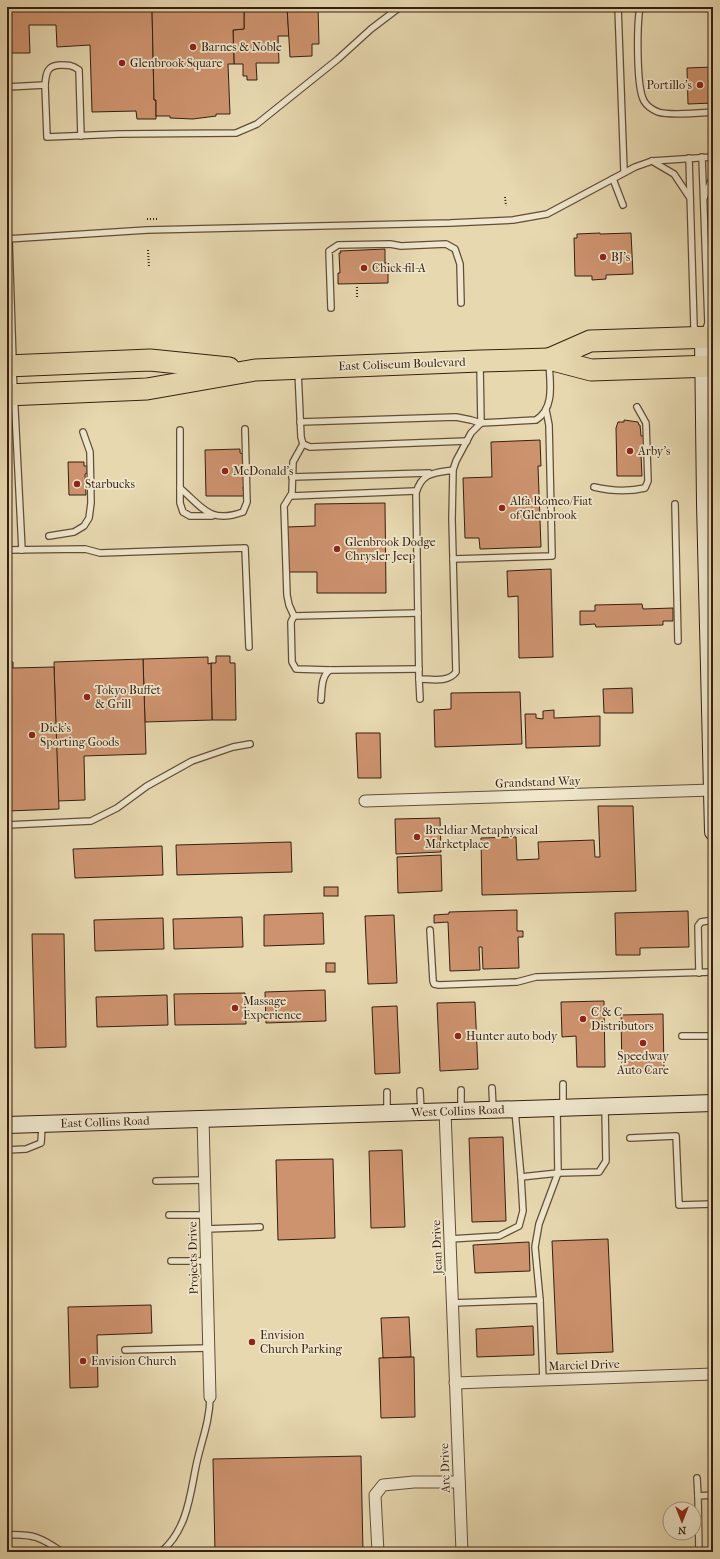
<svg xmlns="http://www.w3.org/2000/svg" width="720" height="1559" viewBox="0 0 720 1559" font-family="'IM FELL French Canon',serif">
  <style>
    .building { fill: #cd936e; stroke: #361f10 }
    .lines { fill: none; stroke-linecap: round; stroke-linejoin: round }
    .lane-casing { stroke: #624d38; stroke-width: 8 }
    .street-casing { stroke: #624d38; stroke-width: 13 }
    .secondary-casing { stroke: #361f10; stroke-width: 18 }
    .highway-casing { stroke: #361f10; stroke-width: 23 }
    .path { stroke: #361f10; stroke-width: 2; stroke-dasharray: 1 2; stroke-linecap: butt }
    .lane { stroke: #efe6cc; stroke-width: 5.5 }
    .street { stroke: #efe6cc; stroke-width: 11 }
    .secondary { stroke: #efe6cc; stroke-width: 16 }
    .highway { stroke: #e7d8b0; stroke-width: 21 }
    .poi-dot { fill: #8f2418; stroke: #efe6cc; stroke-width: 1.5 }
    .labels { text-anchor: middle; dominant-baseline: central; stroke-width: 3.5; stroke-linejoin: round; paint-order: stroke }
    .poi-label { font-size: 12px; fill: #361f10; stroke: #efe6cc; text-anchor: start }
    .street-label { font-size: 12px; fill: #361f10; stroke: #efe6cc }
  </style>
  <rect width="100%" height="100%" fill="#e7d8b0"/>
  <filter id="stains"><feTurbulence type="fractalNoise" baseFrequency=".005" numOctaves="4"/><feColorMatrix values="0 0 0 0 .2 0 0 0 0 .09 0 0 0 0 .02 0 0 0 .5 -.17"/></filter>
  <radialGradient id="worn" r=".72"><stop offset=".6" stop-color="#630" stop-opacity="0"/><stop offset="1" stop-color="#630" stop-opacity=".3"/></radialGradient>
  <g class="building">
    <polygon points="7,7 224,7 152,9 154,100 156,100 156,119 137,119 136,111 92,112 90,45 57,47 56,25 29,25 30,53 9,53 9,76 7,76"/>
    <polygon points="244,7 287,7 289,36 278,36 279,63 256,63 257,80 247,80 247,76 243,76 243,64 234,64 233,30 244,29"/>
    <polygon points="244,7 244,29 233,30 234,64 228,64 230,114 216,114 216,116 193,119 170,118 170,116 156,116 156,100 154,100 152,9"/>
    <polygon points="287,7 318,7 319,44 312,44 312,56 290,57"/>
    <polygon points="713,67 713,103 688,104 687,68"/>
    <polygon points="600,233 600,234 631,233 633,274 606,275 606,279 592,280 592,276 575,276 574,238 577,238 577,234"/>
    <polygon points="385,249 385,263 388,263 388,283 338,284 338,273 340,273 339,253 341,253 340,251"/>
    <polygon points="624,420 638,422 639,425 640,425 641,436 644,436 644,446 643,446 643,455 641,455 642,476 617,476 616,428 618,422 624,422"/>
    <polygon points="540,440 541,466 538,466 541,547 480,549 479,538 465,538 463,478 492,477 491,442"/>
    <polygon points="240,449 240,453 244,454 245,487 243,487 244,496 206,496 205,450"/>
    <polygon points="68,462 84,462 84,466 87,466 87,473 85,474 86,495 69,495"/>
    <polygon points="385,503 386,593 317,593 317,572 288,572 287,527 315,526 315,504"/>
    <polygon points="551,569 553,657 519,658 518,596 508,597 507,571"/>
    <polygon points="642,604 643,609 673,608 673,621 663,621 663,625 596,627 595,624 580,625 580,611 595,611 595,605"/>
    <polygon points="216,656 230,656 230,663 235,663 236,720 212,720 211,663 216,663"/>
    <polygon points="208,657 208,664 211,663 212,720 145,722 143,659"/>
    <polygon points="143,659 146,754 84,756 85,800 58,801 54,662"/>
    <polygon points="7,662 13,662 13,668 54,667 59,809 8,811 8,819 7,819"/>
    <polygon points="632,688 633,713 604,713 603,689"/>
    <polygon points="520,692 522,744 435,747 434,710 451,709 451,693"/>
    <polygon points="554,710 554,718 600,716 600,746 526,748 525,714 536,714 536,718 543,719 543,711"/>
    <polygon points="356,733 380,733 381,778 358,778"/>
    <polygon points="598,806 633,806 636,891 482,895 481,838 516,837 517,860 539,859 538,842 594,840 595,857 600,857"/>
    <polygon points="440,818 441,852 396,854 395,819"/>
    <polygon points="291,842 292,872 177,875 176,845"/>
    <polygon points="162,846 163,875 75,878 73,849"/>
    <polygon points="441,855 442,891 398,893 397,857"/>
    <rect x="324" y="887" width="14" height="9"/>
    <polygon points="517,910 517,931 523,931 523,937 518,937 519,968 483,969 482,947 479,947 480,970 450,971 448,922 434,923 434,915 449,914 449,912"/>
    <polygon points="688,911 689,947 640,948 640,955 616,955 615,913"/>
    <polygon points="323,913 324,944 264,946 264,915"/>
    <polygon points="394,915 397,983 368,984 365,916"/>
    <polygon points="242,917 243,947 174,949 173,919"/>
    <polygon points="163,918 164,949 95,951 94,920"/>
    <polygon points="32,934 64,934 66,1047 35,1048"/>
    <rect x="326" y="963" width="9" height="9"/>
    <polygon points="325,990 326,1021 266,1023 265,992"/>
    <polygon points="245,993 246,1024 175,1025 174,994"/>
    <polygon points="167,995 168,1025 97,1027 96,997"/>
    <polygon points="604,1001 605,1067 577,1067 576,1036 562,1037 561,1002"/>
    <polygon points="475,1002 478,1069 440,1071 437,1003"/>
    <polygon points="397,1006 400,1073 375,1074 372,1007"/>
    <polygon points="663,1014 664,1071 622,1072 621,1015"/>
    <polygon points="503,1137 506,1221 472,1222 469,1138"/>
    <polygon points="402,1150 405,1227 371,1228 369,1151"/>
    <polygon points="333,1159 335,1238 278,1240 276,1160"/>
    <polygon points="608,1239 613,1352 557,1354 552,1241"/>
    <polygon points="529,1242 530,1271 475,1273 473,1245"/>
    <polygon points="151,1305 152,1333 97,1335 98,1387 70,1388 68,1307"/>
    <polygon points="409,1317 411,1357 383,1358 381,1318"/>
    <polygon points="533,1326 534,1355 477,1357 476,1329"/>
    <polygon points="414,1357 415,1417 381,1418 379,1358"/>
    <polygon points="361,1456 363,1552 215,1552 213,1459"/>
  </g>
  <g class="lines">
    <g class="lane-casing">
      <g id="lane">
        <polyline points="618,7 624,171"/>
        <path d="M640,7C637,24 636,87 644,101C647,106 653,110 658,112C670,116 699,113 713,112"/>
        <path d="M45,85C46,73 47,65 61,65C69,65 72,65 79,70L81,136"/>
        <polyline points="7,87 45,85 47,137 119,134 236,133 257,124 338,59 371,29 400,7"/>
        <polyline points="702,157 708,323 705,332"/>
        <polyline points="689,158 694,327 698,332"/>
        <polyline points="652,161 674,174 690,198"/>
        <polyline points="613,179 623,205"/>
        <polyline points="704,198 713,176"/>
        <polyline points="7,239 147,230 450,223 513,220 547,214 635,167 652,161 713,157"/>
        <polyline points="9,239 13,361"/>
        <polyline points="331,308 329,251 338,245 390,244 401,246 446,244 455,249 460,264 461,303"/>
        <path d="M480,366L481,423L536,420C555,408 550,383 549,363"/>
        <polyline points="13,370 22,550"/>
        <polyline points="298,371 301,437 303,444 310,447 467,441"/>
        <path d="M300,422L456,417L471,420L481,423L471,433L456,461L453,470L452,519L456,672C448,683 431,679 419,679L416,493C422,472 434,473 453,470"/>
        <path d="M180,430V488C203,508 210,524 243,512L247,502L245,429"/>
        <polyline points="292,477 429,473"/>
        <path d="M594,487C611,491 627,492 645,488L648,481L646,423L637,407"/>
        <polyline points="180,488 180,503 183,512 190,516 212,516"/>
        <polyline points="291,496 416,491"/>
        <polyline points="675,504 678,641"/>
        <polyline points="49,536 74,532 84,526 89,518 91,503 90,452 83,432"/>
        <polyline points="7,550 85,549 100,553 245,548 249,647"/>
        <polyline points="453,559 552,556 549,425 546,410"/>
        <polyline points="294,616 289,605 287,595 284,506 292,493 293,462 303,444"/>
        <polyline points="330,670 296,669 292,662 291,622 294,616 418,613"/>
        <polyline points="419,679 420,699"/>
        <path d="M321,700C322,690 321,676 330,670L419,669"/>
        <polyline points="7,825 91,821 117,808 147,786 192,761 233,747 250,744"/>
        <polyline points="430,930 433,981 434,984 439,985 517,982 536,977 713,972"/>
        <polyline points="699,973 698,926 701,922 713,920"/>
        <polyline points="682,1036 713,1036"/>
        <polyline points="563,1084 563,1107"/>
        <polyline points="492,1088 493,1108"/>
        <polyline points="461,1090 461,1109"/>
        <polyline points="420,1091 421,1112"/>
        <polyline points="387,1092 387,1113"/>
        <polyline points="515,1111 521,1177"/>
        <polyline points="630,1138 676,1136 679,1205 713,1204"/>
        <polyline points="7,1150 26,1149 41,1143 42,1126"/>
        <polyline points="156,1181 205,1180"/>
        <polyline points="169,1215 205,1215"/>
        <polyline points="206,1229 260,1227"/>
        <polyline points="450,1239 499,1236 519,1226 523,1211 521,1177 558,1173 599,1172 606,1161 605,1109"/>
        <polyline points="171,1261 207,1261"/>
        <polyline points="452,1303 540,1300"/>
        <polyline points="125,1350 208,1348"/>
        <polyline points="543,1380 540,1300 535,1247 539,1224 558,1173 557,1110"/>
        <polyline points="697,1478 698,1496"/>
        <path d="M7,1535C33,1534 41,1537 62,1552"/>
        <path d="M161,1552C187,1530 190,1496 196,1466C201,1442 210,1421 210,1397"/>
        <polyline points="699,1552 698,1496 713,1495"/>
      </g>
    </g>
    <g class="street-casing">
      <g id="street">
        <polyline points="365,801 712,790"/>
        <polyline points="445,1111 462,1552"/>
        <polyline points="203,1118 210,1397"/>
        <polyline points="455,1383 713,1374"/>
        <polyline points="378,1552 375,1495 383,1485 414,1482 459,1482"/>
      </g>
    </g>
    <g class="secondary-casing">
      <g id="secondary">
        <polyline points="703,337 705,503 713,832"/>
        <polyline points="7,1125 713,1103"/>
      </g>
    </g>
    <g class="highway-casing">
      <g id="highway">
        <polyline points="549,359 590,341 713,337"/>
        <polyline points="7,366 150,360 229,368"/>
        <polyline points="7,395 147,389 255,370 480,361 549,359 591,370 713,366"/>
      </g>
    </g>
    <g class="path">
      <polyline points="505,197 506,206"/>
      <polyline points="147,219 158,219"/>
      <polyline points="148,250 149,267"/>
      <polyline points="357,287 357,297"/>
    </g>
    <use href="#lane" class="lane"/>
    <use href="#street" class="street"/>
    <use href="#secondary" class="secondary"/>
    <use href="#highway" class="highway"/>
  </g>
  <g class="poi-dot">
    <circle cx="193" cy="47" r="4"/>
    <circle cx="122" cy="63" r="4"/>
    <circle cx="700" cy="85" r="4"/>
    <circle cx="603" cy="257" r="4"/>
    <circle cx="364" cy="268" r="4"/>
    <circle cx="630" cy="451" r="4"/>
    <circle cx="225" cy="471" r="4"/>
    <circle cx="77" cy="484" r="4"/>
    <circle cx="502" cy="508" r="4"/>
    <circle cx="337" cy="549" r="4"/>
    <circle cx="87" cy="697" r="4"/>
    <circle cx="32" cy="735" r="4"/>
    <circle cx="417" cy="837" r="4"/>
    <circle cx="235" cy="1008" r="4"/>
    <circle cx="583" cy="1019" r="4"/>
    <circle cx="458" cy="1036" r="4"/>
    <circle cx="643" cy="1043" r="4"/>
    <circle cx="252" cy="1342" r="4"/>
    <circle cx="83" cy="1361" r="4"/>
  </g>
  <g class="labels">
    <g class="poi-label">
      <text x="201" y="47">Barnes &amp; Noble</text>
      <text x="130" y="63">Glenbrook Square</text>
      <text x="692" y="85" text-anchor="end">Portillo's</text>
      <text x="611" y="257">BJ's</text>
      <text x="372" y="268">Chick-fil-A</text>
      <text x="638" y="451">Arby's</text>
      <text x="233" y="471">McDonald's</text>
      <text x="85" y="484">Starbucks</text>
      <text x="510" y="501">Alfa Romeo/Fiat<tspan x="510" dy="14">of Glenbrook</tspan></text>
      <text x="345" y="542">Glenbrook Dodge<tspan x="345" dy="14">Chrysler Jeep</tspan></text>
      <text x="95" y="690">Tokyo Buffet<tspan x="95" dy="14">&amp; Grill</tspan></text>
      <text x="40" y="728">Dick's<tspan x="40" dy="14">Sporting Goods</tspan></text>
      <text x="425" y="830">Breldiar Metaphysical<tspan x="425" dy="14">Marketplace</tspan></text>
      <text x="243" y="1001">Massage<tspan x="243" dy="14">Experience</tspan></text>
      <text x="591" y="1012">C &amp; C<tspan x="591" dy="14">Distributors</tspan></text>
      <text x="466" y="1036">Hunter auto body</text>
      <text x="643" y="1056" text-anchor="middle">Speedway<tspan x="643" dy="14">Auto Care</tspan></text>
      <text x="260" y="1335">Envision<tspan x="260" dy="14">Church Parking</tspan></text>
      <text x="91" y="1361">Envision Church</text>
    </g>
    <g class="street-label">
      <text transform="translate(402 364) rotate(-2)">East Coliseum Boulevard</text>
      <text transform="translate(538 782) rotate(-2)">Grandstand Way</text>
      <text transform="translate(458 1111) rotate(-2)">West Collins Road</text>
      <text transform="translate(105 1122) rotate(-2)">East Collins Road</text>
      <text transform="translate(437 1247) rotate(-92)">Jean Drive</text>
      <text transform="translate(193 1258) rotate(-91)">Projects Drive</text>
      <text transform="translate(584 1365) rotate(-2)">Marciel Drive</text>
      <text transform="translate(445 1468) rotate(-92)">Arc Drive</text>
    </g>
  </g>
  <rect width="720" height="1559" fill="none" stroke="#e7d8b0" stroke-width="24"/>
  <rect x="8" y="8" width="704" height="1543" fill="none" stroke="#361f10" stroke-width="2"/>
  <rect x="12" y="12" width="696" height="1535" fill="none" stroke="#361f10"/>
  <g transform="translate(682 1521) rotate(180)"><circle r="19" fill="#efe6cc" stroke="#a59681"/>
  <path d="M0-3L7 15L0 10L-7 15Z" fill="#8f2418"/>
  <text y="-6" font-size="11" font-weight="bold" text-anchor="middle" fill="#361f10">N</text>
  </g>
  <rect width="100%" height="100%" filter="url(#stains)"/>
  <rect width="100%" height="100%" fill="url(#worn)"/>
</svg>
